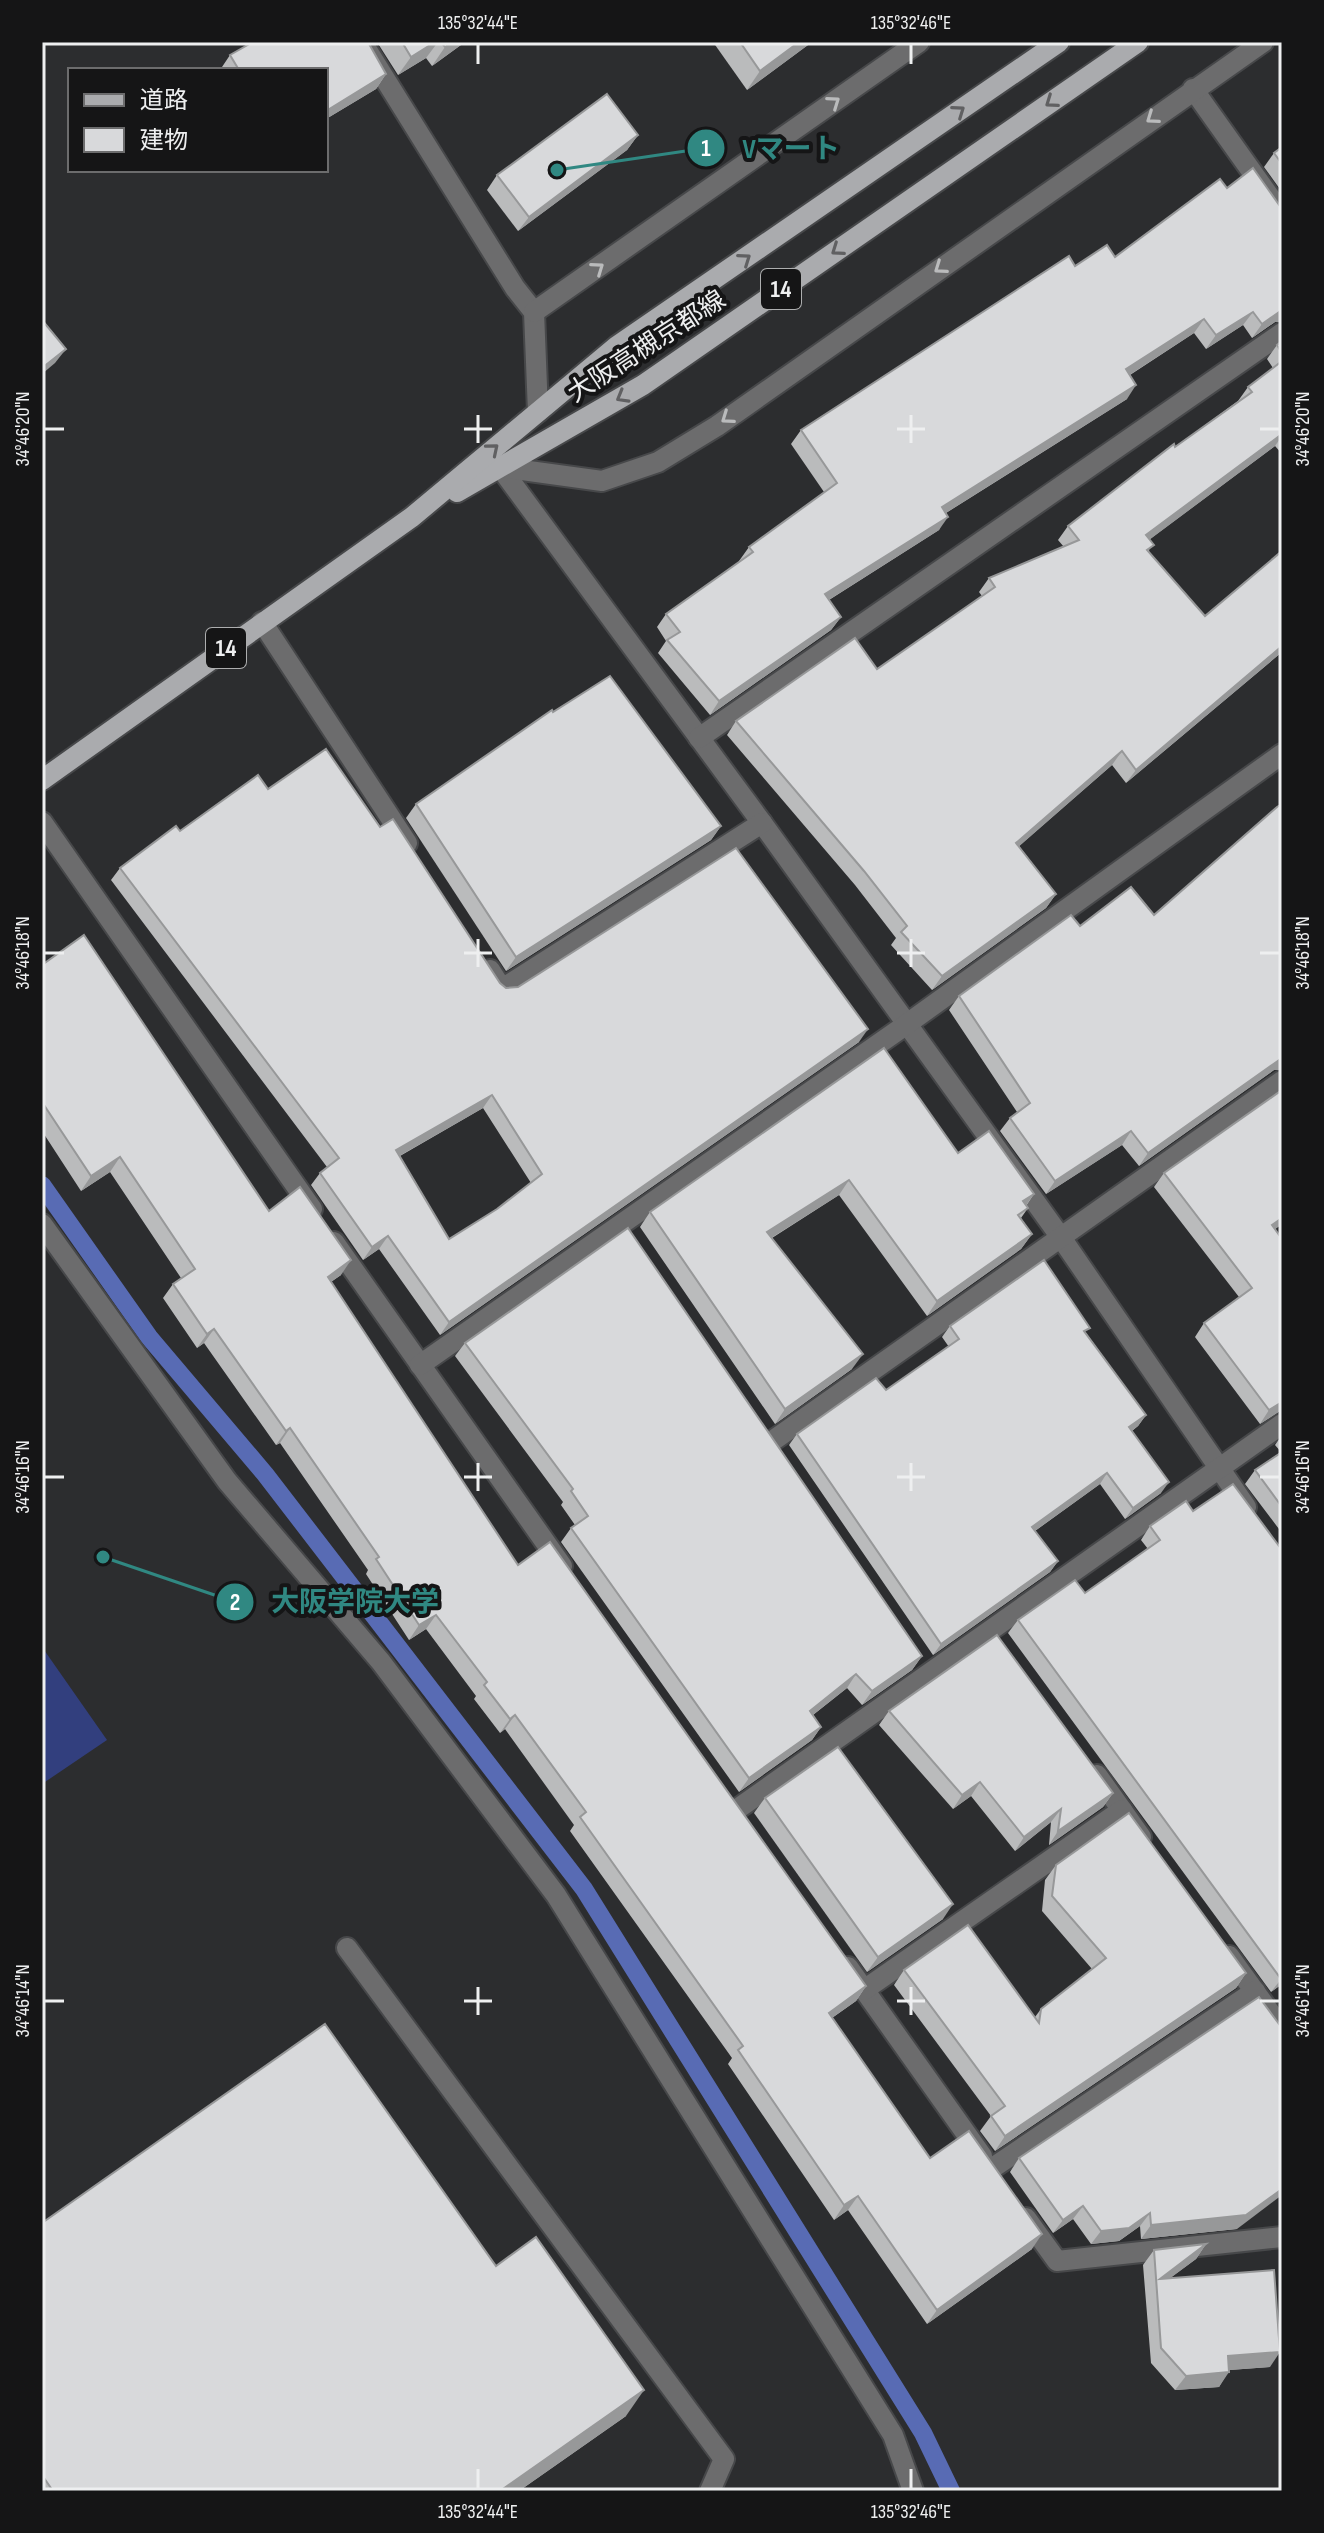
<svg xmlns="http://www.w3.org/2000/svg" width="1324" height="2533" viewBox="0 0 1324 2533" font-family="'Sofia Sans Condensed','Noto Sans JP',sans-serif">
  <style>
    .green { fill: #323f7e }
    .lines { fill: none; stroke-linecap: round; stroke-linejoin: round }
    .stream { stroke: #586bb4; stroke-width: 18 }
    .minor-casing { stroke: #47484a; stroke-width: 24 }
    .major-casing { stroke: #47484a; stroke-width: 24 }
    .minor { stroke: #6c6c6d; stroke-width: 20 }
    .major { stroke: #aaabae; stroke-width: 20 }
    .wall { fill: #babbbc; fill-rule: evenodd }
    .shaded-wall { fill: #979899 }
    .building { fill: #d8d9db; stroke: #979899; stroke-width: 2; fill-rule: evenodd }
    .oneway { stroke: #babbbc }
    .oneway2 { stroke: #606062 }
    .ticks { fill: none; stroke: #eeeff0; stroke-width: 3 }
    .labels { text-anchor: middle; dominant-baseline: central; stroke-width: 8; stroke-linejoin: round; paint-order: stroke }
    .shield { fill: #151516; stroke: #adaeaf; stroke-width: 2 }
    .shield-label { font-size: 24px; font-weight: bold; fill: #eeeff0 }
    .street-label { font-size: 26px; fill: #eeeff0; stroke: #151516 }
    .leader { fill: none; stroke: #308882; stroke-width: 3 }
    .callout-dot { fill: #308882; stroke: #151516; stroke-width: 3 }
    .mark-label { font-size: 24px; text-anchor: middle; font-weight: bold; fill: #fff }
    .callout-label { font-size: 28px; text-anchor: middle; font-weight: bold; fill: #308882; stroke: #151516; stroke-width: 8; stroke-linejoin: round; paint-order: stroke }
    .neatline { fill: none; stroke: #eeeff0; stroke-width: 3 }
    .ticks-label { font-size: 20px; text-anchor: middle; fill: #eeeff0 }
  </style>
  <rect width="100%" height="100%" fill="#2c2d2f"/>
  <polygon class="green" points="42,1647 107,1740 42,1784"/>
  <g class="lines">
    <polyline class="stream" points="42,1185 149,1337 265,1474 584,1889 923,2433 951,2491"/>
    <g class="minor-casing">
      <g id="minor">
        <polyline points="362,42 515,288 534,312 538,412"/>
        <polyline points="1193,89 1282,214"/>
        <polyline points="534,312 919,42"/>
        <polyline points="500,467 762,823 1062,1239 1246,1507"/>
        <polyline points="500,467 602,481 658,462 717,426 1263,42"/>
        <polyline points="262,622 407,843"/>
        <polyline points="699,738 1282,333"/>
        <polyline points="42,822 312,1209"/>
        <polyline points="490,970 502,989 762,823"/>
        <polyline points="42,1224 227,1481 381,1662 556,1895 893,2435 913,2491"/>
        <polyline points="334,1242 562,1566"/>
        <polyline points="420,1365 907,1024 1282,754"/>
        <polyline points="771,1442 1282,1081"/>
        <polyline points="1097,1775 1141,1837"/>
        <polyline points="736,1810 1282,1424"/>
        <polyline points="347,1948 724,2459 710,2491"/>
        <polyline points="1229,1956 1282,2029"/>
        <polyline points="848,1967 982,2156"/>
        <polyline points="864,1990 1122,1810"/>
        <polyline points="991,2169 1255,1991"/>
        <polyline points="1026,2218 1057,2261 1282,2237"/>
      </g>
    </g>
    <g class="major-casing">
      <g id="major">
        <polyline points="457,492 643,385 1138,42"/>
        <polyline points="42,780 412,517 617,346 1059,42"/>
      </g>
    </g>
    <use href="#minor" class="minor"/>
    <use href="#major" class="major"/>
  </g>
  <g class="wall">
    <polygon points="253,42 368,42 386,74 376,89 326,119 326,70 220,70 230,55"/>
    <polygon points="377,42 465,42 432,66 426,58 398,75"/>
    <polygon points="713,42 812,42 747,90"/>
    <polygon points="638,135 627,150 518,231 487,190 497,175"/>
    <polygon points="1282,147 1282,192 1264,167 1274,153"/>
    <polygon points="1220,179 1275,322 1252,338 1243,325 1206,349 1194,333 1130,375 1127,399 946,513 939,530 829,600 841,617 831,630 710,715 658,653 666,641 657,627 666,614 740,562 739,561 749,547 824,492 791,444 801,430 1075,266 1115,257"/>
    <polygon points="1282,341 1282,454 1275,446 1150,539 1149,552 1205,616 1282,551 1282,652 1126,783 1112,765 1019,846 1056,894 1046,908 932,990 891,945 896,938 855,885 727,735 736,721 877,669 982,596 979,592 989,578 1064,547 1058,540 1068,526 1238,401 1248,387 1273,368 1267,359 1277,345"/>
    <polygon points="553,712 721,826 711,840 506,971 406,818 416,804"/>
    <path d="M268,789L380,827L500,983L506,988L859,1042L440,1335L379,1249L363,1260L311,1185L320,1173L327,1167L111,880L120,868L180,831ZM483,1108L531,1183L497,1209L449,1239L400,1156Z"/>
    <polygon points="1080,926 1274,1070 1139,1166 1122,1145 1046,1194 1000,1131 1010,1118 1017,1112 949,1010 959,996"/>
    <polygon points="42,965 269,1211 341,1275 331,1282 518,1565 866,1986 856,2001 832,2018 930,2158 1032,2249 927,2324 848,2210 834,2220 728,2064 732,2058 570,1831 574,1825 505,1729 500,1733 474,1699 476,1696 426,1629 409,1640 366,1574 368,1570 280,1443 276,1445 204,1343 197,1348 163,1298 173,1284 181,1278 110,1172 81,1191 42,1131"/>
    <polygon points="1282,1090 1282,1224 1275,1229 1282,1239 1282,1411 1280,1411 1260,1424 1195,1337 1204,1323 1239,1297 1154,1187 1164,1173"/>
    <polygon points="958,1153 1034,1194 1026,1206 1028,1208 1021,1218 1032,1234 1021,1249 927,1316 839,1195 772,1238 852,1369 775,1424 640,1227 650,1212"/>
    <polygon points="950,1326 1086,1333 1146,1415 1138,1426 1132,1431 1161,1493 1125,1519 1100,1484 1035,1531 1058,1561 1050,1572 933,1655 789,1445 797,1434 886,1390 949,1347 942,1337"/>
    <polygon points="465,1343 922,1656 912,1670 862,1705 847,1688 813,1715 821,1727 812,1740 739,1792 561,1542 571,1528 575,1525 561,1505 563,1502 455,1356"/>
    <polygon points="1282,1435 1282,1533 1245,1484 1255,1470 1281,1452 1275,1445"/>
    <polygon points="1193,1511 1282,1550 1282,1984 1271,1992 1008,1633 1018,1620 1085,1593 1148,1549 1141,1540 1150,1526"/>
    <polygon points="889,1711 1113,1793 1103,1807 1049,1845 1051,1822 1015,1851 971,1796 953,1809 879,1725"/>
    <polygon points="765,1798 943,1919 867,1972 754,1813"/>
    <polygon points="1056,1865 1246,1973 1236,1988 995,2151 980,2131 991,2116 894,1985 904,1970 1035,2017 1041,2009 1092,1969 1042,1911 1045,1880"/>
    <polygon points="1019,2158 1237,2229 1141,2239 1140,2226 1119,2241 1091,2244 1073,2219 1053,2233 1010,2172"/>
    <polygon points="42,2223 496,2266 626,2416 519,2491 42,2491"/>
    <polygon points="1206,2244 1196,2259 1170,2278 1270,2367 1229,2370 1219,2387 1175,2390 1151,2363 1143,2265 1154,2250"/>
  </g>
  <g class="shaded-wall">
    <polygon points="435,42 438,42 426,58 398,75 411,57"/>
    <polygon points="452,42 465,42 432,66 445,47"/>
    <polygon points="799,42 812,42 747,90 760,71"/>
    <polygon points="386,74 376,89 326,119 326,111"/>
    <polygon points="638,135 627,150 518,231 529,217"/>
    <polygon points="1282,310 1282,322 1275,322 1252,338 1262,324"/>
    <polygon points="1253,312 1243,325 1206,349 1216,335"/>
    <polygon points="1204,319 1194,333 1117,383 1126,369"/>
    <polygon points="66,349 55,363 42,374 42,368"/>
    <polygon points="1136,385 1127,399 933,521 942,507"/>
    <polygon points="1282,434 1282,436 1275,446 1137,549 1146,535"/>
    <polygon points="948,517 939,530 816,608 825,594"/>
    <polygon points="841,617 831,630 710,715 719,701"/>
    <polygon points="1282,646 1282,652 1126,783 1136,770"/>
    <polygon points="1122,751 1112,765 1007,857 1016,843"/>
    <polygon points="721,826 711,840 506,971 516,957"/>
    <polygon points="1056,894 1046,908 932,990 942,976"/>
    <polygon points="868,1029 859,1042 440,1335 449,1322"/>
    <polygon points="1282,1058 1282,1070 1274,1070 1139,1166 1148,1153"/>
    <polygon points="492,1095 483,1108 387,1163 396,1150"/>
    <polygon points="1131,1131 1122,1145 1046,1194 1055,1181"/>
    <polygon points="120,1157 110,1172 81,1191 91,1176"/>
    <polygon points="849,1180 839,1195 757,1247 767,1232"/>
    <polygon points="1034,1194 1024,1208 1023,1201"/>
    <polygon points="1282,1218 1282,1224 1262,1239 1272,1225"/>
    <polygon points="1032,1234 1021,1249 927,1316 937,1301"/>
    <polygon points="388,1236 379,1249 363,1260 372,1247"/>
    <polygon points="351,1260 341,1275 317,1291 328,1277"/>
    <polygon points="214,1329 204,1343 197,1348 207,1334"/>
    <polygon points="863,1354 852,1369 775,1424 785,1409"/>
    <polygon points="1282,1402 1282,1411 1280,1411 1260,1424 1269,1410"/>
    <polygon points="1146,1415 1138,1426 1122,1438 1129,1427"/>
    <polygon points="290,1428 280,1443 276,1445 286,1431"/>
    <polygon points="1107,1473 1100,1484 1025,1538 1032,1527"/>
    <polygon points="1169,1482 1161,1493 1125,1519 1133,1508"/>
    <polygon points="1058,1561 1050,1572 933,1655 941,1644"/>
    <polygon points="436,1615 426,1629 409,1640 419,1625"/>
    <polygon points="922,1656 912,1670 862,1705 872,1691"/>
    <polygon points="856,1674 847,1688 800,1725 810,1711"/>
    <polygon points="515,1715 505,1729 500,1733 510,1719"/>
    <polygon points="821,1727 812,1740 739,1792 749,1778"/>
    <polygon points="980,1782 971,1796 953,1809 962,1795"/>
    <polygon points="1113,1793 1103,1807 1049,1845 1058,1831"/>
    <polygon points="1061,1809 1051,1822 1015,1851 1024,1837"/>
    <polygon points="953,1904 943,1919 867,1972 878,1957"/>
    <polygon points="1246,1973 1236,1988 995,2151 1005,2136"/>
    <polygon points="1282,1978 1282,1984 1271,1992"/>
    <polygon points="866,1986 856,2001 819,2027 829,2013"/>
    <polygon points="1282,2189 1282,2195 1237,2229 1141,2239 1151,2225"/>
    <polygon points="858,2196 848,2210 834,2220 844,2205"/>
    <polygon points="1083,2206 1073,2219 1053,2233 1063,2220"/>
    <polygon points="1150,2213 1140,2226 1119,2241 1091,2244 1101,2231"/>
    <polygon points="1042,2234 1032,2249 927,2324 937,2310"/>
    <polygon points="1206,2244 1196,2259 1157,2288 1160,2279"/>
    <polygon points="1280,2352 1270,2367 1217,2371 1228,2356"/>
    <polygon points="1229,2372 1219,2387 1175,2390 1186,2376"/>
    <polygon points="644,2390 626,2416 519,2491 500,2491"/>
  </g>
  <g class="building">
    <polygon points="253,42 368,42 386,74 326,111 326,70 239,70 230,55"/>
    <polygon points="402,42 435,42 411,57"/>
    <polygon points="441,42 452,42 445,47"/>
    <polygon points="740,42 799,42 760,71"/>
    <polygon points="607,94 638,135 529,217 497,175"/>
    <polygon points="1282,147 1282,164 1274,153"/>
    <polygon points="1253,168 1282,209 1282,310 1262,324 1253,312 1216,335 1204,319 1126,369 1136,385 942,507 948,517 825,594 841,617 719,701 667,640 680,632 666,614 753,552 749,547 837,483 801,430 1069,256 1075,266 1107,245 1115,257 1220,179 1227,188"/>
    <polygon points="42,320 66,349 42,368"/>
    <polygon points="1282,341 1282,353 1277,345"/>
    <polygon points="1282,361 1282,434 1146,535 1154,545 1147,550 1205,616 1282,551 1282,646 1136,770 1122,751 1016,843 1056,894 942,976 901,932 907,926 864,871 736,721 855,638 877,669 995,587 989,578 1079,540 1068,526 1174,444 1175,447 1252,392 1248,387"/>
    <polygon points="610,676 721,826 516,957 416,804 552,710 553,712"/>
    <path d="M326,749L380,827L393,819L500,983L506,988L518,987L736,848L868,1029L449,1322L388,1236L372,1247L320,1173L339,1158L120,868L176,826L180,831L258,775L268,789ZM492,1095L542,1174L497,1209L449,1239L396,1150Z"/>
    <polygon points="1282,804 1282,1058 1148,1153 1131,1131 1055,1181 1010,1118 1030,1103 959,996 1071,915 1080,926 1131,887 1154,915 1277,807"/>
    <polygon points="84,935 269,1211 300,1187 351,1260 328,1277 518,1565 550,1542 866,1986 829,2013 930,2158 969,2131 1042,2234 937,2310 858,2196 844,2205 738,2050 743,2046 580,1817 586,1812 515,1715 510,1719 484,1685 487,1682 436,1615 419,1625 376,1559 379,1557 290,1428 286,1431 214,1329 207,1334 173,1284 195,1269 120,1157 91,1176 42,1102 42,965"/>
    <polygon points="884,1048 958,1153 989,1131 1034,1194 1023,1201 1028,1208 1018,1215 1032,1234 937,1301 849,1180 767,1232 863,1354 785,1409 650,1212"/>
    <polygon points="1282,1090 1282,1218 1272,1225 1282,1239 1282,1402 1269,1410 1204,1323 1252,1288 1164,1173"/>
    <polygon points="628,1228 922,1656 872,1691 856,1674 810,1711 821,1727 749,1778 571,1528 588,1516 571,1491 573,1489 465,1343"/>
    <polygon points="1044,1260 1090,1328 1084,1331 1146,1415 1129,1427 1169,1482 1133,1508 1107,1473 1032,1527 1058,1561 941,1644 797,1434 876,1378 886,1390 959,1339 950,1326"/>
    <polygon points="1282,1452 1282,1507 1255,1470"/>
    <polygon points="1233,1484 1282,1550 1282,1978 1281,1979 1018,1620 1075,1580 1085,1593 1160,1540 1150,1526 1186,1501 1193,1511"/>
    <polygon points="997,1635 1113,1793 1058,1831 1061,1809 1024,1837 980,1782 962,1795 889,1711"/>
    <polygon points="838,1747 953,1904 878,1957 765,1798"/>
    <polygon points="1129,1813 1246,1973 1005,2136 991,2116 1005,2106 904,1970 968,1925 1039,2023 1041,2009 1106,1958 1052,1896 1056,1865"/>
    <polygon points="1259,1997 1282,2028 1282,2189 1246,2215 1151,2225 1150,2213 1129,2228 1101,2231 1083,2206 1063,2220 1019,2158"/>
    <polygon points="325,2024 496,2266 536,2237 644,2390 500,2491 53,2491 42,2475 42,2223"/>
    <polygon points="1206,2244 1160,2279 1274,2270 1280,2352 1228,2356 1229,2372 1186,2376 1161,2348 1154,2250"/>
  </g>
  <defs><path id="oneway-chevron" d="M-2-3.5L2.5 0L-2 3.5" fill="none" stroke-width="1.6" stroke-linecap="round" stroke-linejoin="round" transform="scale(2)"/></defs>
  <g class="oneway">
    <use href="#oneway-chevron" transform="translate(834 102) rotate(-35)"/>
    <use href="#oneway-chevron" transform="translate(1152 118) rotate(145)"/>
    <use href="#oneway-chevron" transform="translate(598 268) rotate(-35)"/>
    <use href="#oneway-chevron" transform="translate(940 268) rotate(145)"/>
    <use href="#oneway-chevron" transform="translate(727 418) rotate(145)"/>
  </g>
  <g class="oneway2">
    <use href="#oneway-chevron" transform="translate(1051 102) rotate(145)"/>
    <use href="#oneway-chevron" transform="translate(959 111) rotate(-35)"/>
    <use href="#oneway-chevron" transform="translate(837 250) rotate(145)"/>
    <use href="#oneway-chevron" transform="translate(745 259) rotate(-35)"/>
    <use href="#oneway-chevron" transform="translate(622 397) rotate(150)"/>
    <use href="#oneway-chevron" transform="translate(493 449) rotate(-40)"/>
  </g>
  <path class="ticks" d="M478,44V64M911,44V64M478,415V443M911,415V443M44,429H64M464,429H492M897,429H925M1260,429H1280M478,939V967M911,939V967M44,953H64M464,953H492M897,953H925M1260,953H1280M478,1463V1491M911,1463V1491M44,1477H64M464,1477H492M897,1477H925M1260,1477H1280M478,1987V2015M911,1987V2015M44,2001H64M464,2001H492M897,2001H925M1260,2001H1280M478,2469V2489M911,2469V2489"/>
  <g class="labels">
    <g class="shield">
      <rect x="761" y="269" width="40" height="40" rx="6"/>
      <rect x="206" y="628" width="40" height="40" rx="6"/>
    </g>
    <g class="shield-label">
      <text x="781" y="289">14</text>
      <text x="226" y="648">14</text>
    </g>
    <g class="street-label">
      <text transform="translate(647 347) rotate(-33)">大阪高槻京都線</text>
    </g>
  </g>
  <path class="leader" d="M557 170L706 148M103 1557L235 1602"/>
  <g class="callout-dot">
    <circle cx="557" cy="170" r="8"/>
    <circle cx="103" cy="1557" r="8"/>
    <circle cx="706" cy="148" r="20"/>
    <circle cx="235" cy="1602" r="20"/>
  </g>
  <g class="mark-label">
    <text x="706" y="156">1</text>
    <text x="235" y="1610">2</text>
  </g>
  <g class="callout-label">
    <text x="791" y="158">Vマート</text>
    <text x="355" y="1611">大阪学院大学</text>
  </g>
  <rect width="1324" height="2533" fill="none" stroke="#151516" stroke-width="88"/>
  <rect x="68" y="68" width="260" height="104" fill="#151516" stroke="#6c6c6d" stroke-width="2"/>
  <rect x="84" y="94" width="40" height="12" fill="#aaabae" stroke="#6c6c6d" stroke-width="2"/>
  <text x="140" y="108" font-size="24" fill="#eeeff0">道路</text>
  <rect x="84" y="128" width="40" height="24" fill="#d8d9db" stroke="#6c6c6d" stroke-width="2"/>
  <text x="140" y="148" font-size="24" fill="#eeeff0">建物</text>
  <rect x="44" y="44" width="1236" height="2445" class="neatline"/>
  <g class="ticks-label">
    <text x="478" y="29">135°32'44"E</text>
    <text x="911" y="29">135°32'46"E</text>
    <text transform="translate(22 429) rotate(-90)" y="7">34°46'20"N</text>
    <text transform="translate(1302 429) rotate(-90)" y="7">34°46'20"N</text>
    <text transform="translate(22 953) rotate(-90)" y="7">34°46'18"N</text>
    <text transform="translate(1302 953) rotate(-90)" y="7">34°46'18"N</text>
    <text transform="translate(22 1477) rotate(-90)" y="7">34°46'16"N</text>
    <text transform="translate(1302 1477) rotate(-90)" y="7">34°46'16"N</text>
    <text transform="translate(22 2001) rotate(-90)" y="7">34°46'14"N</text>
    <text transform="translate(1302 2001) rotate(-90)" y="7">34°46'14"N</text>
    <text x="478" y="2518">135°32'44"E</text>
    <text x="911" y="2518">135°32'46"E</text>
  </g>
</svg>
